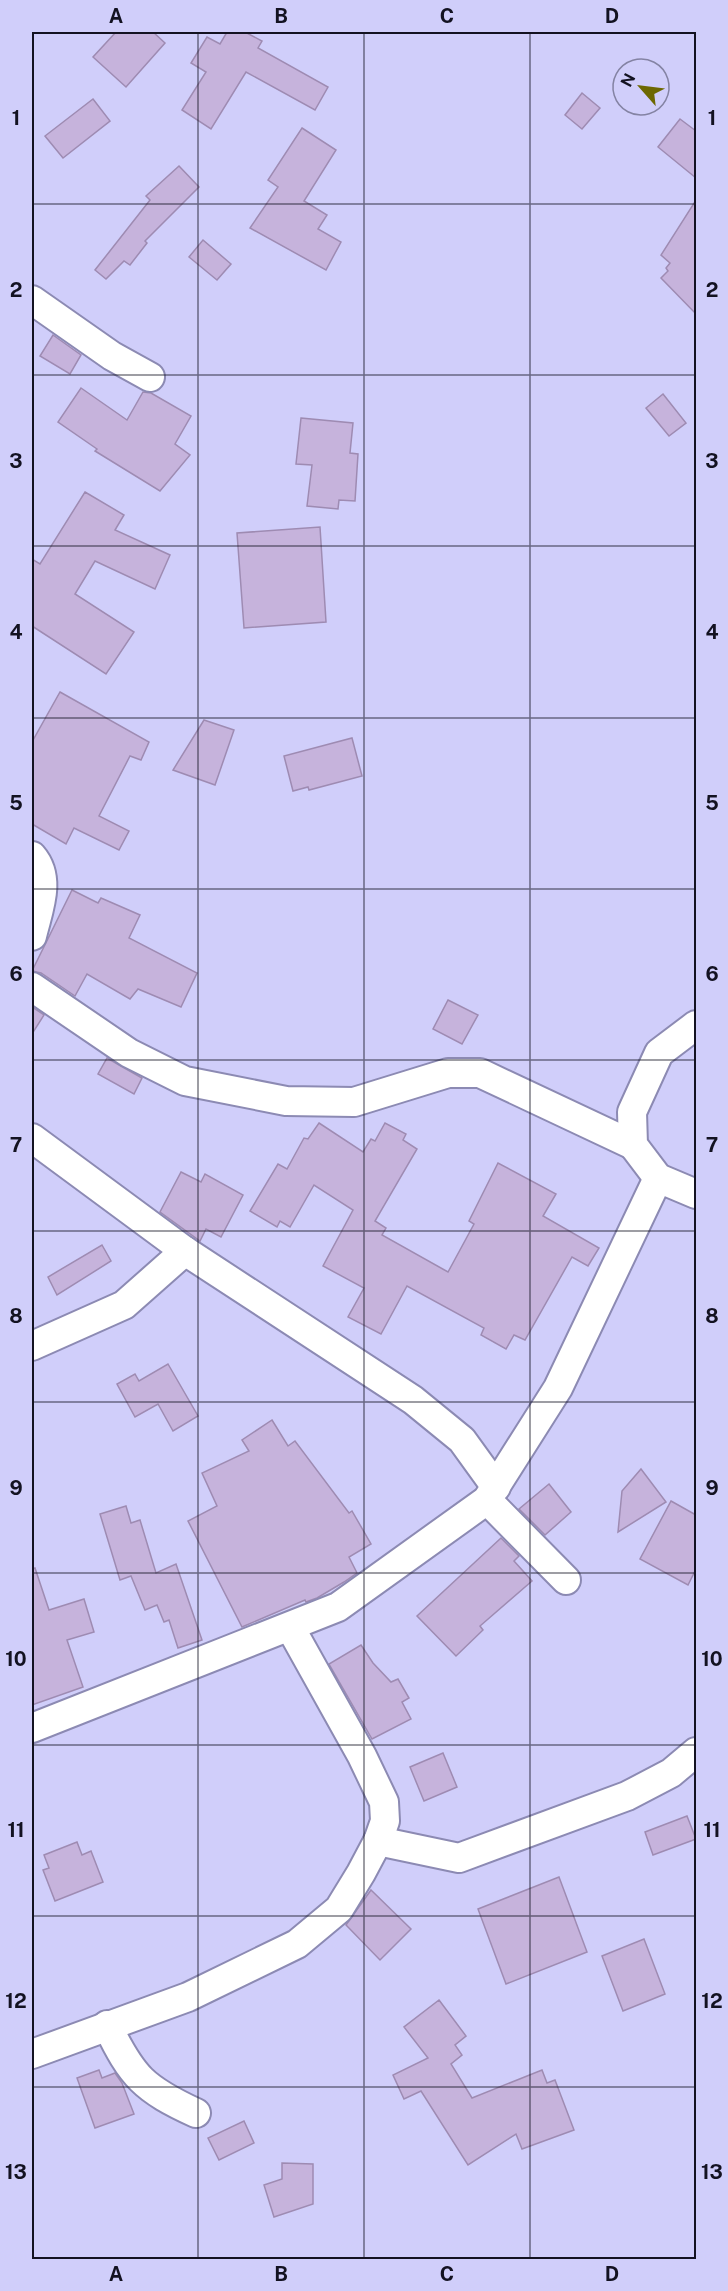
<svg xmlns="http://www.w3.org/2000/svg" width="728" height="2291" viewBox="0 0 728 2291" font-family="'Public Sans',sans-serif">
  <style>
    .building { fill: #c6b3dc; stroke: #9e8bb2; stroke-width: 1.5 }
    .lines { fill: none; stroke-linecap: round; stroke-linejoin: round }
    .street-casing { stroke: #8c8ab3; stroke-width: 32 }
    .street { stroke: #fff; stroke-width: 28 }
    .grid { fill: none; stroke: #131221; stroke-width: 1.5; stroke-opacity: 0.55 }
    .neatline { fill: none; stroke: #131221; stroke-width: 2 }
    .grid-label { font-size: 20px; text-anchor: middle; font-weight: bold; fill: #131221 }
  </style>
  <rect width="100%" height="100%" fill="#d0cefa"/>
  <g class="building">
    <polygon points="116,32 153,32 165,43 126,87 93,57"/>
    <polygon points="227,32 245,32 262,41 258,48 328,87 315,110 246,72 211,129 182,110 206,72 191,63 207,37 220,44"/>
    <polygon points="582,93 600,108 582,129 565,115"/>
    <polygon points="93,99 110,121 63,158 45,136"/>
    <polygon points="680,119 696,131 696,178 658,147"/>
    <polygon points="302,128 336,150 304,201 327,215 318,229 341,242 326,270 250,228 278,187 268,180"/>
    <polygon points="179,166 199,187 145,241 147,243 130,265 124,261 106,279 95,270 150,200 146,196"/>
    <polygon points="696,200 696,314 661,278 668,271 666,268 670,263 661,255"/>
    <polygon points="203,240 231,264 217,280 189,257"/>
    <polygon points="53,335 81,355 70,374 40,356"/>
    <polygon points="81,388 127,420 143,392 151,393 191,416 175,444 190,455 160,491 95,451 97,449 58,422"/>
    <polygon points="663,394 686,423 669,436 646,408"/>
    <polygon points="301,418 353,423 350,453 358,454 355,501 339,500 338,509 307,506 312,465 296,464"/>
    <polygon points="85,492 124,515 115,530 170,555 155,589 95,561 75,594 134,632 106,674 32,626 32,559 40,564"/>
    <polygon points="320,527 326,622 244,628 237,533"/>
    <polygon points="60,692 149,742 141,760 130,756 99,816 129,831 119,850 74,828 66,844 32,824 32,742"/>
    <polygon points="204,720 234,730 215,785 173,770"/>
    <polygon points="352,738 362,776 309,790 308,787 293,791 284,756"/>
    <polygon points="72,890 98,903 101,898 140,915 129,938 197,973 181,1007 138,989 130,999 87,974 75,996 41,973 32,971"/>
    <polygon points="448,1000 478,1015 462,1044 433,1029"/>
    <polygon points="32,1007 44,1015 32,1034"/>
    <polygon points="107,1058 142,1078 134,1094 98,1074"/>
    <polygon points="319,1123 363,1152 371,1139 375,1141 385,1123 406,1134 403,1140 417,1149 375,1221 386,1228 382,1235 448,1272 474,1224 469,1221 498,1163 556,1194 543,1216 599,1248 588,1266 572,1257 525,1340 514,1335 506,1349 481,1335 484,1328 407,1286 381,1334 348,1317 364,1288 323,1266 353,1210 314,1185 290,1227 280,1221 277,1227 250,1211 278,1164 287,1169 304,1138 308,1139"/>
    <polygon points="181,1172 201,1182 205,1174 243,1195 221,1237 206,1229 200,1241 160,1212"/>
    <polygon points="102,1245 111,1261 57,1295 48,1277"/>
    <polygon points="168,1364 198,1416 173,1431 158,1404 135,1417 117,1384 135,1374 139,1381"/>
    <polygon points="272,1420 288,1446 295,1441 349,1513 352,1511 371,1544 349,1557 357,1573 344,1582 317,1598 306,1602 305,1600 242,1627 188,1521 217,1506 202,1473 249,1451 242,1440"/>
    <polygon points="641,1469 666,1502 618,1532 622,1491"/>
    <polygon points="549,1484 571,1512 545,1535 519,1509"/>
    <polygon points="671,1501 696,1515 696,1569 688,1585 640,1559"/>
    <polygon points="126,1506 131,1523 140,1520 156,1573 176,1564 202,1640 178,1648 169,1620 164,1622 157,1605 145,1610 131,1576 120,1580 100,1514"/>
    <polygon points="501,1538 519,1556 514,1561 532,1581 480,1626 483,1630 456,1656 417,1616"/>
    <polygon points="35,1568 49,1610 84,1599 94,1632 67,1640 83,1687 32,1705 32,1569"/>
    <polygon points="361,1645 373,1663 391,1682 398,1679 409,1698 402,1702 411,1719 372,1739 329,1664"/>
    <polygon points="443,1753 457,1787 424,1801 410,1767"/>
    <polygon points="687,1816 696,1839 653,1855 645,1832"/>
    <polygon points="77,1842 82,1855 91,1851 103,1882 55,1901 43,1870 49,1868 44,1855"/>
    <polygon points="559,1877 587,1952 506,1984 478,1909"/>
    <polygon points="371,1890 411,1929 380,1960 346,1925"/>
    <polygon points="644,1939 665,1994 623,2011 602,1956"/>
    <polygon points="439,2000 466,2036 455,2045 462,2055 451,2064 472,2098 542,2070 547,2083 555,2080 574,2130 522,2149 516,2134 468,2165 421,2091 404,2099 393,2075 428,2058 404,2027"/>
    <polygon points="99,2070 102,2078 115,2073 122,2083 134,2114 95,2128 77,2078"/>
    <polygon points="244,2121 254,2143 219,2160 208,2138"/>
    <polygon points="282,2163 313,2164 313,2204 274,2217 264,2185 282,2179"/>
  </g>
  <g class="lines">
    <g class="street-casing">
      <g id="street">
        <polyline points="32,300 112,356 150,377"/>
        <path d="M32,856C52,879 38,910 32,936"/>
        <polyline points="32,987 129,1053 185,1081 286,1101 354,1102 448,1073 480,1073 633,1145"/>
        <polyline points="696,1025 659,1053 632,1112 633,1145 658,1178 696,1194"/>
        <polyline points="32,1138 185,1251 413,1400 462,1440 496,1487"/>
        <polyline points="32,1346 124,1305 185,1251"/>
        <polyline points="487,1500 566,1580"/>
        <polyline points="32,1728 338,1607 487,1500 558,1388 658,1178"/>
        <polyline points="378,1841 459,1858 627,1796 671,1773 696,1752"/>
        <path d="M107,2025C132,2077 144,2089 196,2113"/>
        <polyline points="32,2054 188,1997 297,1944 339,1909 361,1873 378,1841 385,1821 384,1802 362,1756 290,1627"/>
      </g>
    </g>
    <use href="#street" class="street"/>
  </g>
  <path class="grid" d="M198,32V2260M364,32V2260M530,32V2260M32,204H696M32,375H696M32,546H696M32,718H696M32,889H696M32,1060H696M32,1231H696M32,1402H696M32,1573H696M32,1745H696M32,1916H696M32,2087H696"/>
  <rect width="728" height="2291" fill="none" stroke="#d0cefa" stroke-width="66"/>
  <g transform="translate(641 87) rotate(298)"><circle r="28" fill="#d0cefa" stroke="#8483a3" stroke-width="1.5"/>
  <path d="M0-4.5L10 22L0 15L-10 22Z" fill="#6d6801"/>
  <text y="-9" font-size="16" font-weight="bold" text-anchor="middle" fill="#131221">N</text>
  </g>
  <rect x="33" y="33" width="662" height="2225" class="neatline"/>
  <g class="grid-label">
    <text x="116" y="23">A</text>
    <text x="281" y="23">B</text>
    <text x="447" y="23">C</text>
    <text x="612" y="23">D</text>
    <text x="16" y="125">1</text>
    <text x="712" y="125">1</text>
    <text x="16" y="297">2</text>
    <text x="712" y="297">2</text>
    <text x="16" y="468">3</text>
    <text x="712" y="468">3</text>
    <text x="16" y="639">4</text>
    <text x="712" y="639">4</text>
    <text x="16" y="810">5</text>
    <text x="712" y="810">5</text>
    <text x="16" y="981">6</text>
    <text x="712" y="981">6</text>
    <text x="16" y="1152">7</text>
    <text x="712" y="1152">7</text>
    <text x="16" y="1323">8</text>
    <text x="712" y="1323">8</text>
    <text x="16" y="1495">9</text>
    <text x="712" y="1495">9</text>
    <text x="16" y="1666">10</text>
    <text x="712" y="1666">10</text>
    <text x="16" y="1837">11</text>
    <text x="712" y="1837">11</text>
    <text x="16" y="2008">12</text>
    <text x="712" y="2008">12</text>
    <text x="16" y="2179">13</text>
    <text x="712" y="2179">13</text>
    <text x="116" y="2281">A</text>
    <text x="281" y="2281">B</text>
    <text x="447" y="2281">C</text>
    <text x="612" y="2281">D</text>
  </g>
</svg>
